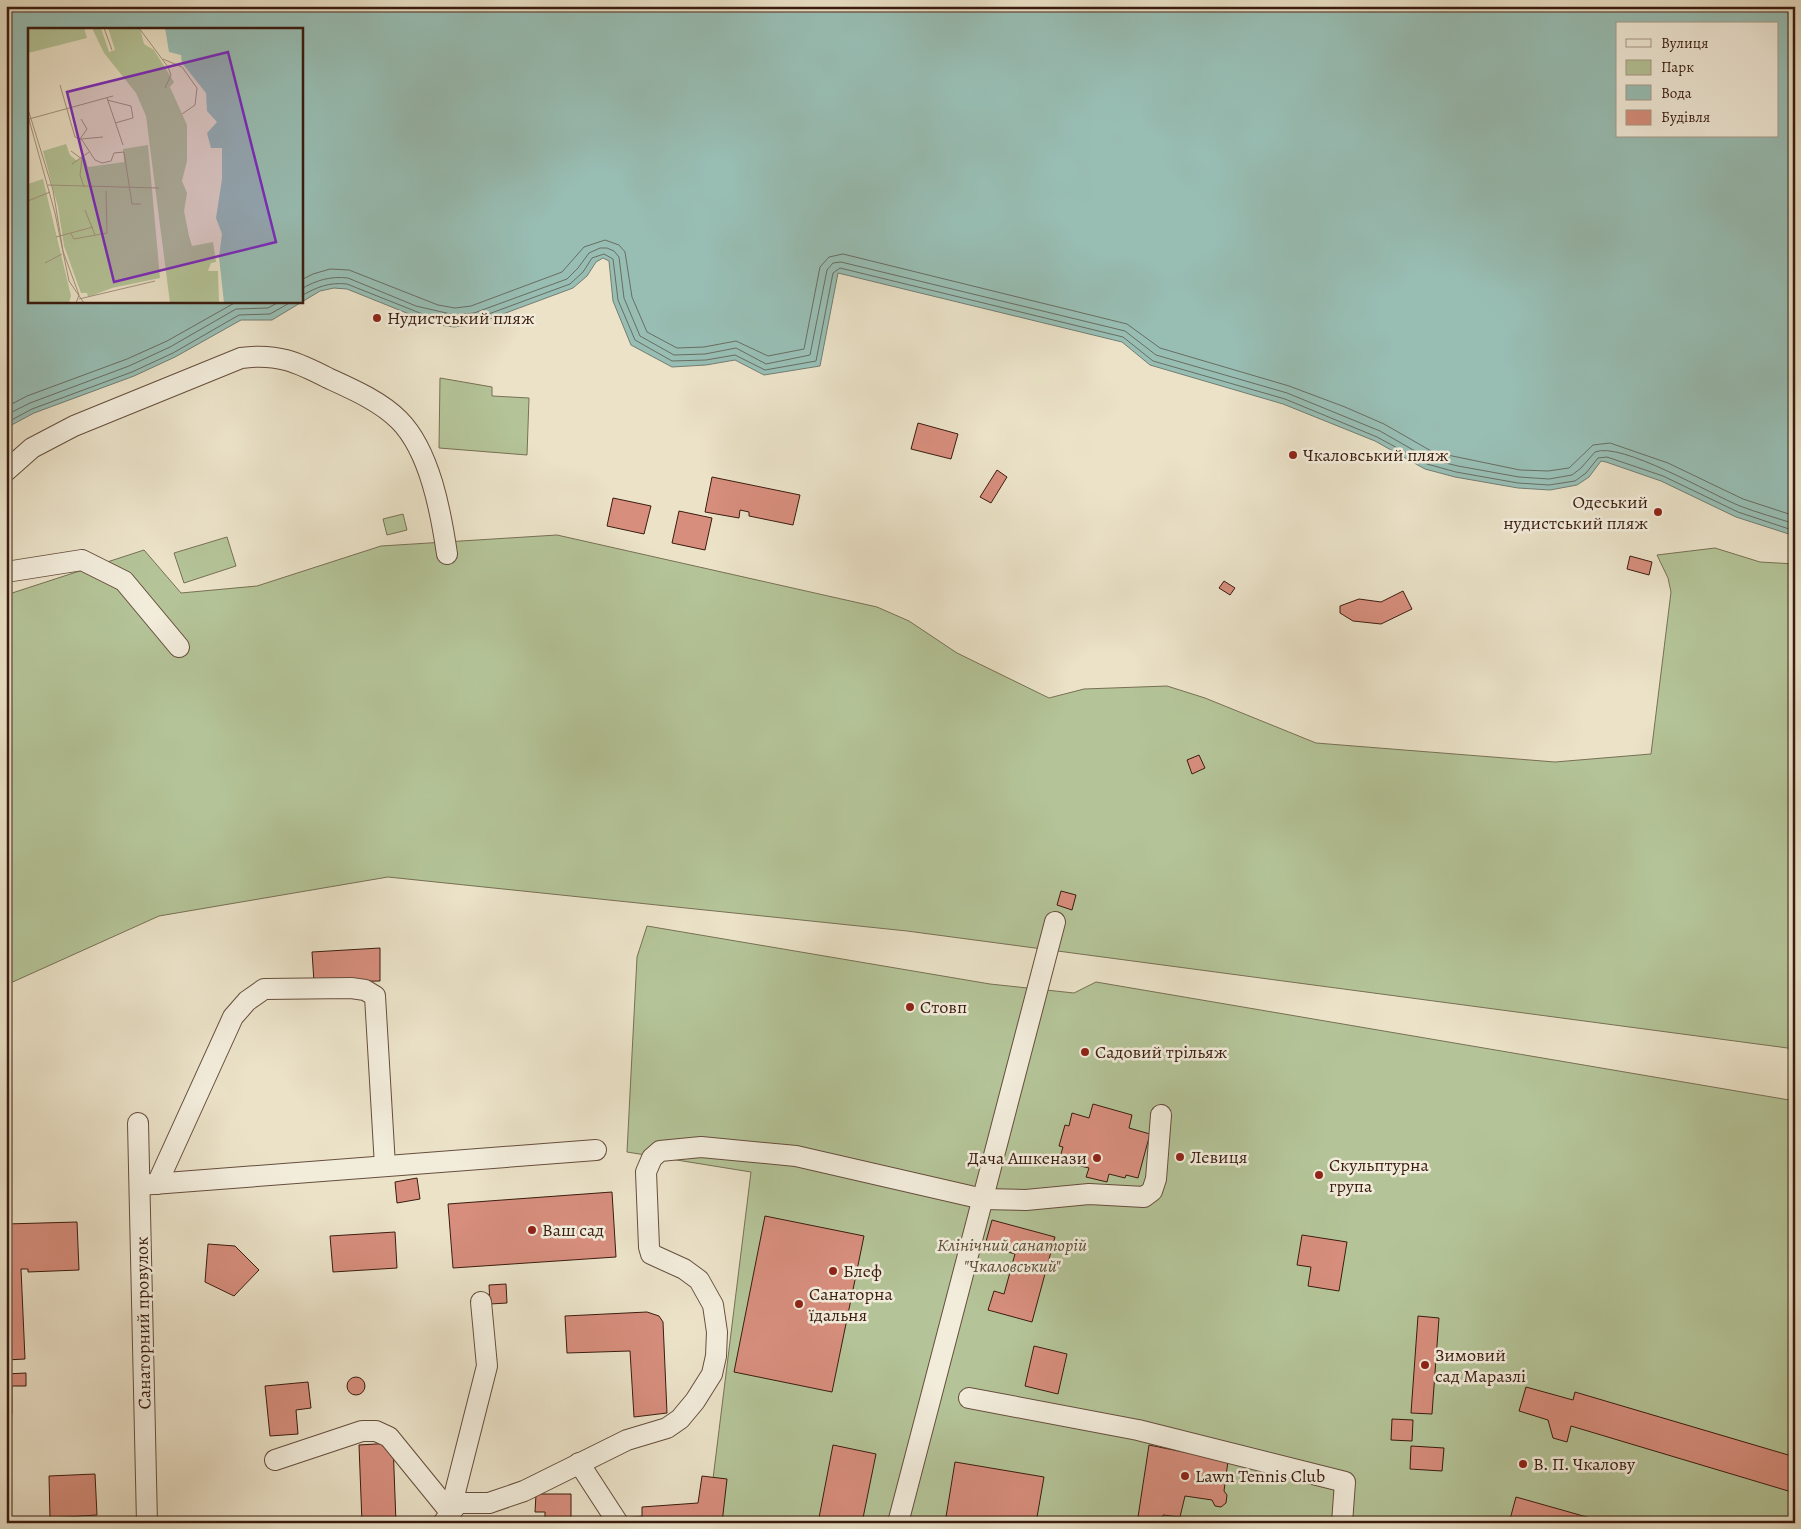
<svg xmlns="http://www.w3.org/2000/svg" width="1801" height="1529" viewBox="0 0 1801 1529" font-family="Alegreya,serif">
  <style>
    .green { fill: #b4c498; stroke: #777054 }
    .water { fill: #98beb4; stroke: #727d72; fill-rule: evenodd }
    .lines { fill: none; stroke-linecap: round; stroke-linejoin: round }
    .shore { stroke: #696d62; stroke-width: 1 }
    .building { fill: #d78e7d; stroke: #3a1c0f }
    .minor-casing { stroke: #664e3d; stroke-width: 22 }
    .minor { stroke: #f2ecdb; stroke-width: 20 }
    .poi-dot { fill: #8f2418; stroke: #f2ecdb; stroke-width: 2 }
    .labels { text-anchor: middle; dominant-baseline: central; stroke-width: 5; stroke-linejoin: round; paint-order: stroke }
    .poi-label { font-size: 18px; fill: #3a1c0f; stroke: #f2ecdb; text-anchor: start }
    .park-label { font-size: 18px; font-style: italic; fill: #5f4e38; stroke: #f2ecdb }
    .street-label { font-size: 18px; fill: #3a1c0f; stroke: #f2ecdb }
    .inset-river { fill: none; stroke: #98beb4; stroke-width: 2.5 }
    .inset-road { fill: none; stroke: #a4937e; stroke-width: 1 }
    .view { fill: #7b2cbf; fill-opacity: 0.15; stroke: #7b2cbf; stroke-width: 2.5 }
    .inset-edge { fill: none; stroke: #3a1c0f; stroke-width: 2.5 }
  </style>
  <rect width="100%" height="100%" fill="#ebe2c8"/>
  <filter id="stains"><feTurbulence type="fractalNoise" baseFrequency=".004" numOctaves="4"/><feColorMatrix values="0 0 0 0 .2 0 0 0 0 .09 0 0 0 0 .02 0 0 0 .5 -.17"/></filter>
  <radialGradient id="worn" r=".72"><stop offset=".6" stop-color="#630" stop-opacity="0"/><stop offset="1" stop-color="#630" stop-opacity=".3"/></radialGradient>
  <g class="green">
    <polygon points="440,378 492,387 492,396 529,398 527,455 439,448"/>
    <polygon points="403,514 407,530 387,535 383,519"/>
    <polygon points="557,535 877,607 909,621 957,653 1049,698 1084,689 1167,686 1205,698 1316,743 1555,762 1651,754 1671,592 1668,578 1657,555 1715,548 1760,562 1795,564 1795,1049 907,931 388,877 159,916 6,985 6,595 144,550 181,593 257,586 381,546"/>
    <polygon points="227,537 236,566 184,583 174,553"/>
    <polygon points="647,926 990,984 1074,993 1096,982 1795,1101 1795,1523 630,1523 630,1517 709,1511 751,1172 627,1152 637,957"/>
  </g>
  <path class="water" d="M6,6H1795V536L1736,517L1661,481L1606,462L1601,461L1589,477L1577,485L1550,490L1518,488L1455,477L1425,469L1375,441L1283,404L1150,365L1122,342L838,273L820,366L764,375L735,360L706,365L672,367L631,345L613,301L609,261L603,258L596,262L587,276L573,288L476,324L454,327L434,324L347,289L334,288L320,291L272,320H241L175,357L134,376L34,413L6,428ZM1617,24H1777V136H1617ZM29,29H301V301H29Z"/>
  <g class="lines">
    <g class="shore">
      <polyline points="301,280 313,274 330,269 349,270 438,305 455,308 471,306 562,272 584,247 605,240 619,245 625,252 632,297 647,332 677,348 704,347 736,341 768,356 804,349 820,267 829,257 843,254 1127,324 1160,348 1289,386 1345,407 1384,424 1433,452 1520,470 1548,471 1569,468 1593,445 1610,443 1668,463 1743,499 1795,516"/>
      <path d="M301,289C317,280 330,276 348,278L416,306L455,315L474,313L567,279L578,268L589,253L600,248H607L614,251L619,257L624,298L640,336L674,355L705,354L736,348L766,364L810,355L827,270L833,263L841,262L1125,331L1156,355L1287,393L1380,431L1429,459L1458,466L1519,477L1549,479L1572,475L1581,468L1595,452C1621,441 1712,495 1740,506C1758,513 1777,518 1795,524"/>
      <path d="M301,296C317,287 329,282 347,284L435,319L455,321L475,319L570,284L583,272L592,258L604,254L613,259L618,300L635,340L672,361L706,360L735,355L765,370L816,361L833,273L840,268L1123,337L1153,361L1285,399L1377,437L1427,464L1456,472L1518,483L1549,485L1575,481L1586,473L1598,458L1607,457L1663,476L1738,512L1795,531"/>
      <polyline points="6,407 27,396 127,359 167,341 238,301"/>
      <polyline points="6,415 30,403 129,366 170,347 236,309 268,308 281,301"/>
      <polyline points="6,423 32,409 132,372 173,353 239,315 270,314 293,301"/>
    </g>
  </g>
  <g class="building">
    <polygon points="918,423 958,434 951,459 911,449"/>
    <polygon points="997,470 1007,477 991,503 980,497"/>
    <polygon points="712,477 800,495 793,525 749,516 749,512 740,510 739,518 705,512"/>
    <polygon points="613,498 651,506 644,534 607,526"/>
    <polygon points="679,511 712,518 705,550 672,543"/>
    <polygon points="1630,556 1652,562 1649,575 1627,569"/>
    <polygon points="1224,581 1235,588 1230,595 1219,588"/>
    <polygon points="1403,591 1412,609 1381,624 1353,621 1340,613 1340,606 1359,599 1381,602"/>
    <polygon points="1199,755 1205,768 1192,774 1187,760"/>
    <polygon points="1061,891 1076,895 1072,910 1057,905"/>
    <polygon points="380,948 380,981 314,982 312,952"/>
    <polygon points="1093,1104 1132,1115 1129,1128 1150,1134 1138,1178 1126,1175 1125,1178 1109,1174 1107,1182 1086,1177 1089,1168 1072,1164 1073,1161 1060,1157 1063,1147 1059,1146 1065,1125 1069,1126 1072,1113 1089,1118"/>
    <polygon points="417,1178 420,1199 397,1203 395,1182"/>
    <polygon points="612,1192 616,1257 453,1268 448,1204"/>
    <polygon points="765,1216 864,1236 832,1392 734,1372"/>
    <polygon points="992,1220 1055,1237 1032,1322 988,1310 994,1291 1004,1294 1015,1254 985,1245"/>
    <polygon points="77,1222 79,1270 28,1272 28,1269 21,1269 25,1359 6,1360 6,1224"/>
    <polygon points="395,1232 397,1268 333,1272 330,1236"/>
    <polygon points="1302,1235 1347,1242 1339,1291 1308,1286 1311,1267 1297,1265"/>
    <polygon points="208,1244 235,1246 259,1270 234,1296 205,1282"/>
    <polygon points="506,1284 507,1303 490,1304 489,1285"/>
    <polygon points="647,1312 659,1316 663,1322 667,1413 634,1417 630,1351 567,1353 565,1316"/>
    <polygon points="1418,1316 1439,1318 1432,1414 1411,1413"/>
    <polygon points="1034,1346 1067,1354 1058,1394 1025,1386"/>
    <polygon points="26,1373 26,1386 12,1386 12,1397 6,1397 6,1374"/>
    <circle cx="356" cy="1386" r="9"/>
    <polygon points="308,1382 311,1408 296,1410 298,1434 270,1436 265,1386"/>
    <polygon points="1526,1387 1573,1400 1575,1392 1795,1457 1795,1493 1571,1426 1567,1442 1553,1438 1548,1420 1519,1411"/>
    <polygon points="6,1397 12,1397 12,1414 6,1415"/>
    <polygon points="1392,1419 1413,1420 1412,1441 1391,1440"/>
    <polygon points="393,1443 396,1523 362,1523 359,1445"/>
    <polygon points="833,1445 876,1454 862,1523 818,1523"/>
    <polygon points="1149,1445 1228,1461 1224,1491 1227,1495 1226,1503 1221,1507 1215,1506 1212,1500 1185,1496 1180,1517 1163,1515 1162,1522 1138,1517"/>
    <polygon points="1411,1446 1444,1448 1442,1471 1410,1469"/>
    <polygon points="955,1462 1044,1477 1036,1523 945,1523"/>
    <polygon points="95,1474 97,1515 50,1518 49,1476"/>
    <polygon points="702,1476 727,1479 722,1523 642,1523 642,1507 698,1503"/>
    <polygon points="536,1494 571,1494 571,1523 545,1523 545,1512 535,1512"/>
    <polygon points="1516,1497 1608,1523 1509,1523"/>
  </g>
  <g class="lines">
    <g class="minor-casing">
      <g id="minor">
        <path d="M6,471L32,448L74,426L241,358C277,353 297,362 328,378C352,389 380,401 399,420C430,451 441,513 447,554"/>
        <polyline points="6,572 82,560 124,581 179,647"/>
        <polyline points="138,1123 147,1523"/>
        <polyline points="157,1184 233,1017 247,1001 264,989 351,988 365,990 375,996 385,1166"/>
        <polyline points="140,1185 596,1150"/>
        <polyline points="969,1398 1138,1430 1345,1482 1342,1523"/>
        <polyline points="275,1460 362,1431 376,1431 389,1437 450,1512"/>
        <polyline points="579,1463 618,1523"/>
        <polyline points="450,1512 487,1366 481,1302"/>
        <polyline points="443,1523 458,1503 489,1503 524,1491 627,1440 667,1428 680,1419 695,1401 712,1374 716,1356 717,1332 713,1305 699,1280 684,1269 651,1254 649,1247 646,1172 652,1158 660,1151 701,1147 796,1156 983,1199 1026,1200 1089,1194 1144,1197 1152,1191 1156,1179 1161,1115"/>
        <polyline points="898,1523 1055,922"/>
      </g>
    </g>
    <use href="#minor" class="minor"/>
  </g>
  <g class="poi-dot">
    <circle cx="377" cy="318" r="5"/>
    <circle cx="1293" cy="455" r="5"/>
    <circle cx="1658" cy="512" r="5"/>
    <circle cx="910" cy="1007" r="5"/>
    <circle cx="1085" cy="1052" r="5"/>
    <circle cx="1180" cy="1157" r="5"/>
    <circle cx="1097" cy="1158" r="5"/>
    <circle cx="1319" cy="1175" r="5"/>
    <circle cx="532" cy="1230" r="5"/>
    <circle cx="833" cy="1271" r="5"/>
    <circle cx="799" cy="1304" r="5"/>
    <circle cx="1425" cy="1365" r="5"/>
    <circle cx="1523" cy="1464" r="5"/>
    <circle cx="1185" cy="1476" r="5"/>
  </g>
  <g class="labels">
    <g class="poi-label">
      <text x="387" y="318">Нудистський пляж</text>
      <text x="1303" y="455">Чкаловський пляж</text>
      <text x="1648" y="502" text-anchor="end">Одеський<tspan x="1648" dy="21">нудистський пляж</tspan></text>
      <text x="920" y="1007">Стовп</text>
      <text x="1095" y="1052">Садовий трільяж</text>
      <text x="1190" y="1157">Левиця</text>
      <text x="1087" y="1158" text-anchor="end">Дача Ашкенази</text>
      <text x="1329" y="1165">Скульптурна<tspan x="1329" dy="21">група</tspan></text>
      <text x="542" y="1230">Ваш сад</text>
      <text x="843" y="1271">Блеф</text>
      <text x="809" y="1294">Санаторна<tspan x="809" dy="21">їдальня</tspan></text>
      <text x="1435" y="1355">Зимовий<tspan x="1435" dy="21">сад Маразлі</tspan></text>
      <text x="1533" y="1464">В. П. Чкалову</text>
      <text x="1195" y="1476">Lawn Tennis Club</text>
    </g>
    <g class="park-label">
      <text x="1012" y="1245">Клінічний санаторій<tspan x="1012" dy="21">"Чкаловський"</tspan></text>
    </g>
    <g class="street-label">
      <text transform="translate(143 1323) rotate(-91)">Санаторний провулок</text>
    </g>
  </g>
  <g transform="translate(28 28)">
    <rect width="275" height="275" fill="#ebe2c8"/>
    <path d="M0,0H56L59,10L0,25ZM64,0H73L81,24L87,22L80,0H112L116,16L126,22L146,54L142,59L159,97V133L154,153L159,165L156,183L161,208L164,218L185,214L188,234L183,235L180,243H190L191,275H142L118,88L108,65L76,25ZM38,116L42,127L48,132L57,130L60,139L96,134L95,121L120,117L132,250L84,260L60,269L59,265H53L36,218L30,179L15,123ZM15,151L43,268L41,275H0V156Z" fill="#b4c498"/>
    <path d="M137,0H275V275H196L191,229L194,206L188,190L194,151V120H183L179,105L189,94L179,83L178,65L154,35L153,27L141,24Z" fill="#98beb4"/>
    <path class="inset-river" d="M247,0L266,164L269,275"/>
    <path class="inset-road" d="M76,0L84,22M111,0L140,39L143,47L137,60M135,31L154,39L169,60L167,77L154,86M32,57L47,109L54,112L67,132L74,135L83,133L86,125L96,124L104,176H113M79,70L95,117M79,72L103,78L105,90L87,95M0,81L25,162L35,223L51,267L48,275M0,88L27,185L41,253L56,275M1,91L85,68M52,111L59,101L53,91M53,111L75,109M43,123L54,131L52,147L56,159M44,136L61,124M20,157L131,160M0,173L22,164M57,182L67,207M43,206L46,211L79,205L78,163M28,209L65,199M17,235L34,226M51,271L127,253"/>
    <path class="view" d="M200,24L248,214L86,254L39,64Z"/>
    <rect width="275" height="275" class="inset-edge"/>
  </g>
  <rect width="1801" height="1529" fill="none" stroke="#ebe2c8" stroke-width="25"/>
  <rect x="8" y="8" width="1786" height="1514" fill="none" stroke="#3a1c0f" stroke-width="2.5"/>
  <rect x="12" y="12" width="1776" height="1504" fill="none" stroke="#3a1c0f"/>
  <rect x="1616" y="22" width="162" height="115" fill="#f2ecdb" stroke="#a89989"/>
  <rect x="1626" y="39" width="25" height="8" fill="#f2ecdb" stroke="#a89989"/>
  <text x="1661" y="48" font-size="15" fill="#3a1c0f">Вулиця</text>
  <rect x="1626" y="60" width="25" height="15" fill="#b4c498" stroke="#a89989"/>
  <text x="1661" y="72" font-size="15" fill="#3a1c0f">Парк</text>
  <rect x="1626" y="85" width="25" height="15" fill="#98beb4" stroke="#a89989"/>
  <text x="1661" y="98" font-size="15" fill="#3a1c0f">Вода</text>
  <rect x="1626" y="110" width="25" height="15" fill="#d78e7d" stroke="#a89989"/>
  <text x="1661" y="122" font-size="15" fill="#3a1c0f">Будівля</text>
  <rect width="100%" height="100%" filter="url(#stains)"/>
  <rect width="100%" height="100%" fill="url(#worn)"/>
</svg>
